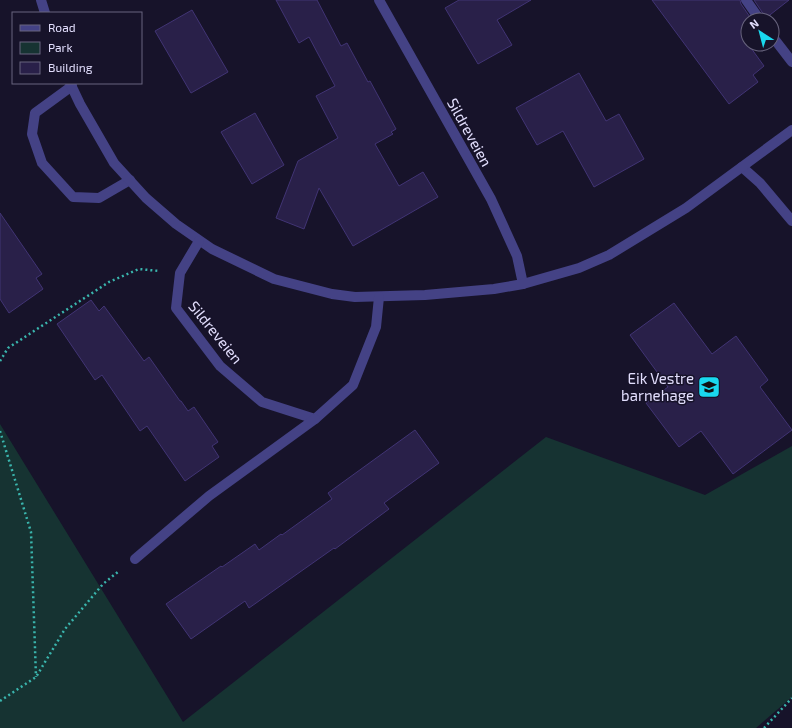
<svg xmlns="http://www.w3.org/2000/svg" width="792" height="728" viewBox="0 0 792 728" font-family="'Exo 2',sans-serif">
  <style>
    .green { fill: #163332 }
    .building { fill: #292049; stroke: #413474 }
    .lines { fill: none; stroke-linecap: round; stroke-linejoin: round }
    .path { stroke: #3ab5ad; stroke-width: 2.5; stroke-dasharray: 2 3; stroke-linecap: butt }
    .lane { stroke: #444285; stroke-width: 10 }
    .street { stroke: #444285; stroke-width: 10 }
    .labels { text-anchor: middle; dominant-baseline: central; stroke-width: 3; stroke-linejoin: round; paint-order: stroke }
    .street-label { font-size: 15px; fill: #e2defd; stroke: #17132a }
    .poi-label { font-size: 15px; fill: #e2defd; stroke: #17132a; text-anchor: end }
  </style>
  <rect width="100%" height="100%" fill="#17132a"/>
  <polygon class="green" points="0,424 183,722 546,437 705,495 792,446 792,697 756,728 0,728"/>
  <g class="building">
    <polygon points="276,0 317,0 341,46 347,43 368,82 370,81 396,129 391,132 393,134 375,144 399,186 423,172 438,197 353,246 319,188 304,229 276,218 298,161 338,138 316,96 335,86 309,37 299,43"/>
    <polygon points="459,0 531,0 497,20 512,45 478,64 445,8"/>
    <polygon points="652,0 740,0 741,4 752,20 748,20 748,32 743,37 764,66 753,75 758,82 729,104"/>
    <polygon points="754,0 789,0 766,18"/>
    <polygon points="192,10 228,72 191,93 155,31"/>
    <polygon points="579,73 606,121 619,114 644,159 594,187 563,131 537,145 516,108"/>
    <polygon points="255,113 284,165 252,184 221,132"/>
    <polygon points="0,213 42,274 36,278 43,289 9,313 0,299"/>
    <polygon points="91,300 99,311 104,306 144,361 149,357 180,401 181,401 188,411 194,407 218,442 212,446 219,457 185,481 147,426 140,431 102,375 95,380 57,324"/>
    <polygon points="674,303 712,354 736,336 768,380 760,387 792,430 733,474 701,431 679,447 646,403 668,387 630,335"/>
    <polygon points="415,430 439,463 384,503 389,509 335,549 334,548 249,608 245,601 191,639 166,604 221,566 222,567 255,544 259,550 281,534 282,535 332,499 328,493"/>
  </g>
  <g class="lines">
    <g class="path">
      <polyline points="0,361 8,348 109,282 139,269 159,271"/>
      <polyline points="0,431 31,532 36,677"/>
      <polyline points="0,701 36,677 65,629 103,584 119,571"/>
      <polyline points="764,728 792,698"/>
    </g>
    <g class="lane">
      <polyline points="72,86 35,113 32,134 42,163 73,197 99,198 130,180"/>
      <polyline points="742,167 760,183 792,221"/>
    </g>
    <g class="street">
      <polyline points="41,0 45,13"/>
      <polyline points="379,0 491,199 517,256 523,284"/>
      <polyline points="746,0 760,20"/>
      <polyline points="772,36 792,62"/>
      <polyline points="70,83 80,104 114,163 146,198 176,224 212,249 274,279 332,294 355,297 425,295 494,289 523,284 579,268 609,255 686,208 792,130"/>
      <polyline points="199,241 180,273 176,308 220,366 262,402 315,419 353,385 376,327 379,297"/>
      <polyline points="135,559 209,496 315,419"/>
    </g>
  </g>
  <defs>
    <g id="school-square" transform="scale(1.15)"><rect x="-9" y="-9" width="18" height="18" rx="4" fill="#19d8ee" stroke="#17132a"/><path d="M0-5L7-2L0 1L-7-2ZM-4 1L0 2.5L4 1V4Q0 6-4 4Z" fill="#111"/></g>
  </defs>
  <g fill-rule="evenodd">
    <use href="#school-square" x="709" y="387"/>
  </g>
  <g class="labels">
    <g class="street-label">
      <text transform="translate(470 132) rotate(61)">Sildreveien</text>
      <text transform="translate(216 332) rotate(51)">Sildreveien</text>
    </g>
    <g class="poi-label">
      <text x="694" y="378">Eik Vestre<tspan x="694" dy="17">barnehage</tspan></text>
    </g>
  </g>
  <rect x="12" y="12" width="130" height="72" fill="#17132a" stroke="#68647e"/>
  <rect x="20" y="25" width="20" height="6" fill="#444285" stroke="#68647e"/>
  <text x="48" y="32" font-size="12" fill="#e2defd">Road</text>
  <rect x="20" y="42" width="20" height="12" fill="#163332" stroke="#68647e"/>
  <text x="48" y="52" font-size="12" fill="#e2defd">Park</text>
  <rect x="20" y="62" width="20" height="12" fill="#292049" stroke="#68647e"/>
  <text x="48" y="72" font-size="12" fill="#e2defd">Building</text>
  <g transform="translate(760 32) rotate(324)"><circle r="19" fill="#17132a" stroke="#68647e"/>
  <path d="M0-3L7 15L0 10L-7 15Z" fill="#19d8ee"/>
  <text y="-6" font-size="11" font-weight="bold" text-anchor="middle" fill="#e2defd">N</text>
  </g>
</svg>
